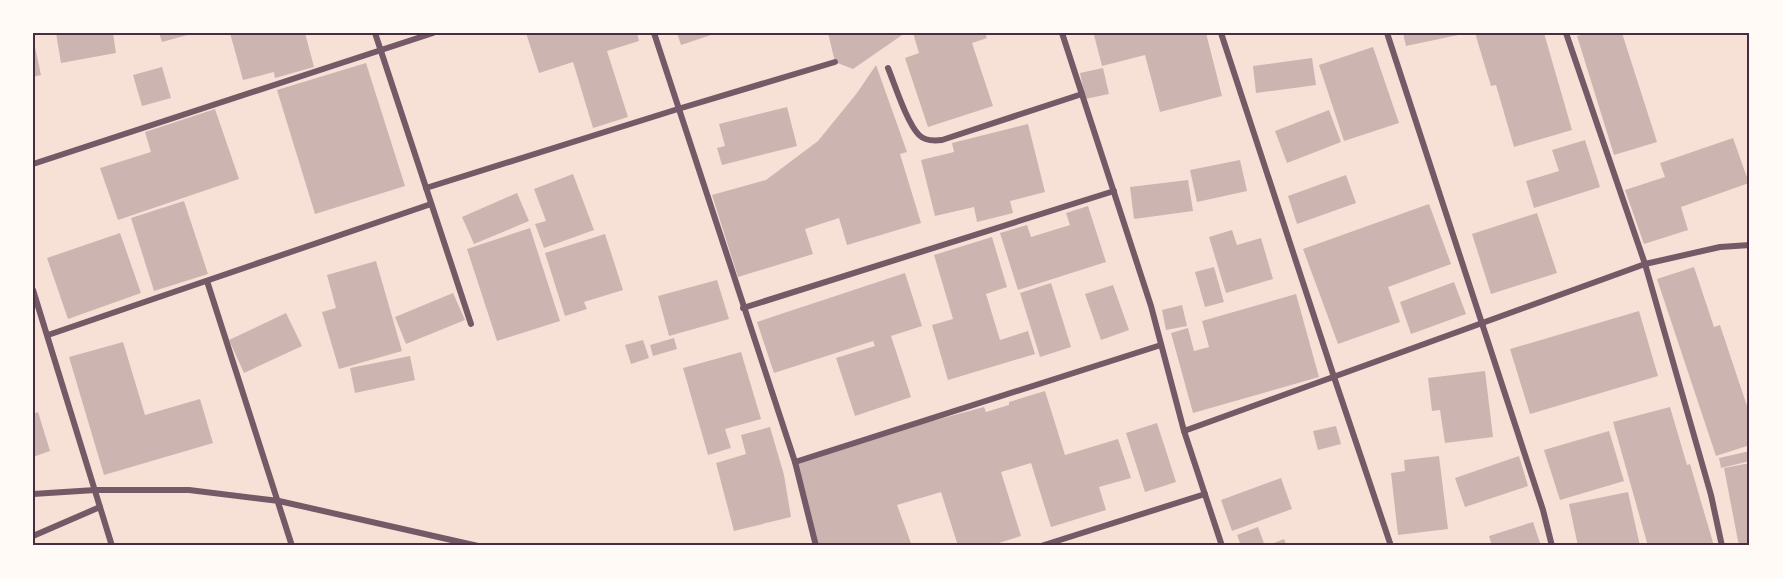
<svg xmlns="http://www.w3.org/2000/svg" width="1783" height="579" viewBox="0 0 1783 579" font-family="Bitter,serif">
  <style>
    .building { fill: #ccb4b1 }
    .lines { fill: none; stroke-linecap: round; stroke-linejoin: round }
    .minor { stroke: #755966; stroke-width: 6 }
    .neatline { fill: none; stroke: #4a2c40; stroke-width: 2 }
  </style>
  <rect width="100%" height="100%" fill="#f7e1d7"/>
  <g class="building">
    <polygon points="56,33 113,33 116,53 61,63"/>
    <polygon points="159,33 191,33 191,34 162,42"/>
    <polygon points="230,33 305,33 314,67 275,78 274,72 243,80"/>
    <polygon points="526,33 637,33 639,41 607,51 628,117 593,128 573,62 539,73"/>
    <polygon points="677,33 717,33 681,45"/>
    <polygon points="828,33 905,33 853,69 835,62"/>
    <polygon points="913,33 985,33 987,38 972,43 993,106 928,127 905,58 919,53"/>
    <polygon points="1103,33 1206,33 1222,96 1160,112 1145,55 1102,66 1094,35"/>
    <polygon points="1403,33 1462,33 1463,34 1406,46"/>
    <polygon points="1475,33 1544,33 1572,130 1514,147 1496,85 1491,86"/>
    <polygon points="1588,33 1622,33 1657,142 1614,155 1577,36"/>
    <polygon points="35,47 41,75 33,77 33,48"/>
    <polygon points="1373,47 1399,123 1344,141 1319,65"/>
    <polygon points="1312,58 1316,85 1256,93 1253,66"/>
    <polygon points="366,63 405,186 315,214 277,90"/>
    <polygon points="876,65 907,152 900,154 921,223 847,245 839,218 805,229 813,254 738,277 712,195 766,180 818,141 857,93"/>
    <polygon points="162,67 171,98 142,106 133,75"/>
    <polygon points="1103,68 1109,94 1085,99 1080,73"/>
    <polygon points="787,107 797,146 722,165 717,148 725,146 719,124"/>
    <polygon points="215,109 239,179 118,220 100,168 151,152 145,132"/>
    <polygon points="1329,110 1341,142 1287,163 1275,131"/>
    <polygon points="1028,124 1045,192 1010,201 1013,213 977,222 974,207 935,216 921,160 954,152 952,143"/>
    <polygon points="1733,138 1749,183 1681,207 1688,230 1644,244 1625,190 1665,177 1660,163"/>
    <polygon points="1585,140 1600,187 1534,208 1526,181 1559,171 1552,150"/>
    <polygon points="1240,160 1247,191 1197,202 1190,170"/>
    <polygon points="573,174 594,230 544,248 535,224 546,221 534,189"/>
    <polygon points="1346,175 1356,203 1297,224 1288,196"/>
    <polygon points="1188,180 1193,211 1134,219 1130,187"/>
    <polygon points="517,193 529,221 474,244 462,217"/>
    <polygon points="184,201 208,274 154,291 131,218"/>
    <polygon points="1429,204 1451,264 1388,287 1400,322 1338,344 1303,249"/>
    <polygon points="1088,206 1106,262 1018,290 1000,233 1027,225 1031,237 1070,225 1066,213"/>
    <polygon points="1537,213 1557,273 1491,294 1472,234"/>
    <polygon points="530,228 560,321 497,341 467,249"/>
    <polygon points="1232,230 1237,245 1261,238 1273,279 1226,293 1209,237"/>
    <polygon points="120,233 141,293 68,319 47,258"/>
    <polygon points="605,234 623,290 584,302 587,309 565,316 545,253"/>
    <polygon points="992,237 1007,287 986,294 1000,340 1028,331 1035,354 948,380 932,325 953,319 934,255"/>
    <polygon points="376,261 402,351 339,369 322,312 336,308 327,275"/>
    <polygon points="1214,267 1224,302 1205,307 1195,272"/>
    <polygon points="1694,267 1714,327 1720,325 1750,415 1750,445 1716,456 1657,279"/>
    <polygon points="905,273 922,326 891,336 911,397 855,416 836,358 875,346 873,341 774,373 757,322"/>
    <polygon points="717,280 729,319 669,336 658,296"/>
    <polygon points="1454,282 1466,314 1411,334 1400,302"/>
    <polygon points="1051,283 1071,347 1040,357 1020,293"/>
    <polygon points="1113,285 1129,330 1101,340 1085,294"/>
    <polygon points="453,293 465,320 406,344 395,317"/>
    <polygon points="1296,294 1319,377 1193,413 1171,333 1188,328 1194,351 1209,347 1202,321"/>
    <polygon points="1182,305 1187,326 1166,330 1162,310"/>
    <polygon points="1639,311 1658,376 1530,414 1510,349"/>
    <polygon points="286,313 302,346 244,373 229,340"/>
    <polygon points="674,338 677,349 653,356 650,345"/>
    <polygon points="643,340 649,358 631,364 625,345"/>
    <polygon points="123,342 145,415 200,399 213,443 104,475 69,357"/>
    <polygon points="741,352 761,419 725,429 731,448 708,455 683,368"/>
    <polygon points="410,356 415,380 355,393 350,368"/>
    <polygon points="1485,371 1493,437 1445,443 1440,410 1432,411 1428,378"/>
    <polygon points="1045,391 1065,455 1118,439 1131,478 1099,487 1106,510 1051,527 1031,463 1001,472 1021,536 989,546 958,546 941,492 897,505 912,546 816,546 795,462 873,437 984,407 986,412 1009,405 1009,402"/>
    <polygon points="1670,407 1687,465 1690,464 1714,546 1648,546 1613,422"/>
    <polygon points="38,412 50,451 33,457 33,414"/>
    <polygon points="1157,423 1176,482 1145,492 1126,433"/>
    <polygon points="1336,426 1341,444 1318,450 1313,431"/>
    <polygon points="770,427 784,475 791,517 734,531 716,463 746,454 741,435"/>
    <polygon points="1609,431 1624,481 1560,500 1544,450"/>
    <polygon points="1750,451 1750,461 1721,468 1719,458"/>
    <polygon points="1439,456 1448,529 1398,535 1391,473 1405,471 1404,460"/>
    <polygon points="1519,456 1528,486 1465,507 1455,478"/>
    <polygon points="1750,463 1750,546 1739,546 1724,468"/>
    <polygon points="1281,478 1292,509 1232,531 1221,500"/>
    <polygon points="1628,492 1640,546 1578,546 1569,504"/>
    <polygon points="1533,522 1541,546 1492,546 1489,536"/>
    <polygon points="1258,527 1265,546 1241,546 1237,535"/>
    <polygon points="1284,539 1287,546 1266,546"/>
  </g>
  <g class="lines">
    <g class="minor">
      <polyline points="375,33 471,324"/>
      <polyline points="654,33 795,462 816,546"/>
      <polyline points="1062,33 1151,306 1184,431 1222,546"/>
      <polyline points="1221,33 1334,377 1391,546"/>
      <polyline points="1387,33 1543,510 1552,546"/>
      <polyline points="1566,33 1645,264 1711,495 1722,546"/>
      <path d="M888,68C895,85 907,123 919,135C925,141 934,141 942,140L1082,94"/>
      <polyline points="33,164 433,33"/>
      <polyline points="426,188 678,109 835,62"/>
      <polyline points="207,281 292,546"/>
      <polyline points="33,290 112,546"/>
      <polyline points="743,308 1114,191"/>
      <polyline points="48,335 431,204"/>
      <polyline points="1184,431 1645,264 1720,247 1750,245"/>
      <polyline points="795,462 1161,345"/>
      <polyline points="33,494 95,490 189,490 279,501 478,546"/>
      <polyline points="33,536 100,507"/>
      <polyline points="1041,546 1205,494"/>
    </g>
  </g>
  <rect width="1783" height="579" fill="none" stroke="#fffaf5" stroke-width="69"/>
  <rect x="34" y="34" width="1714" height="510" class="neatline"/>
</svg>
